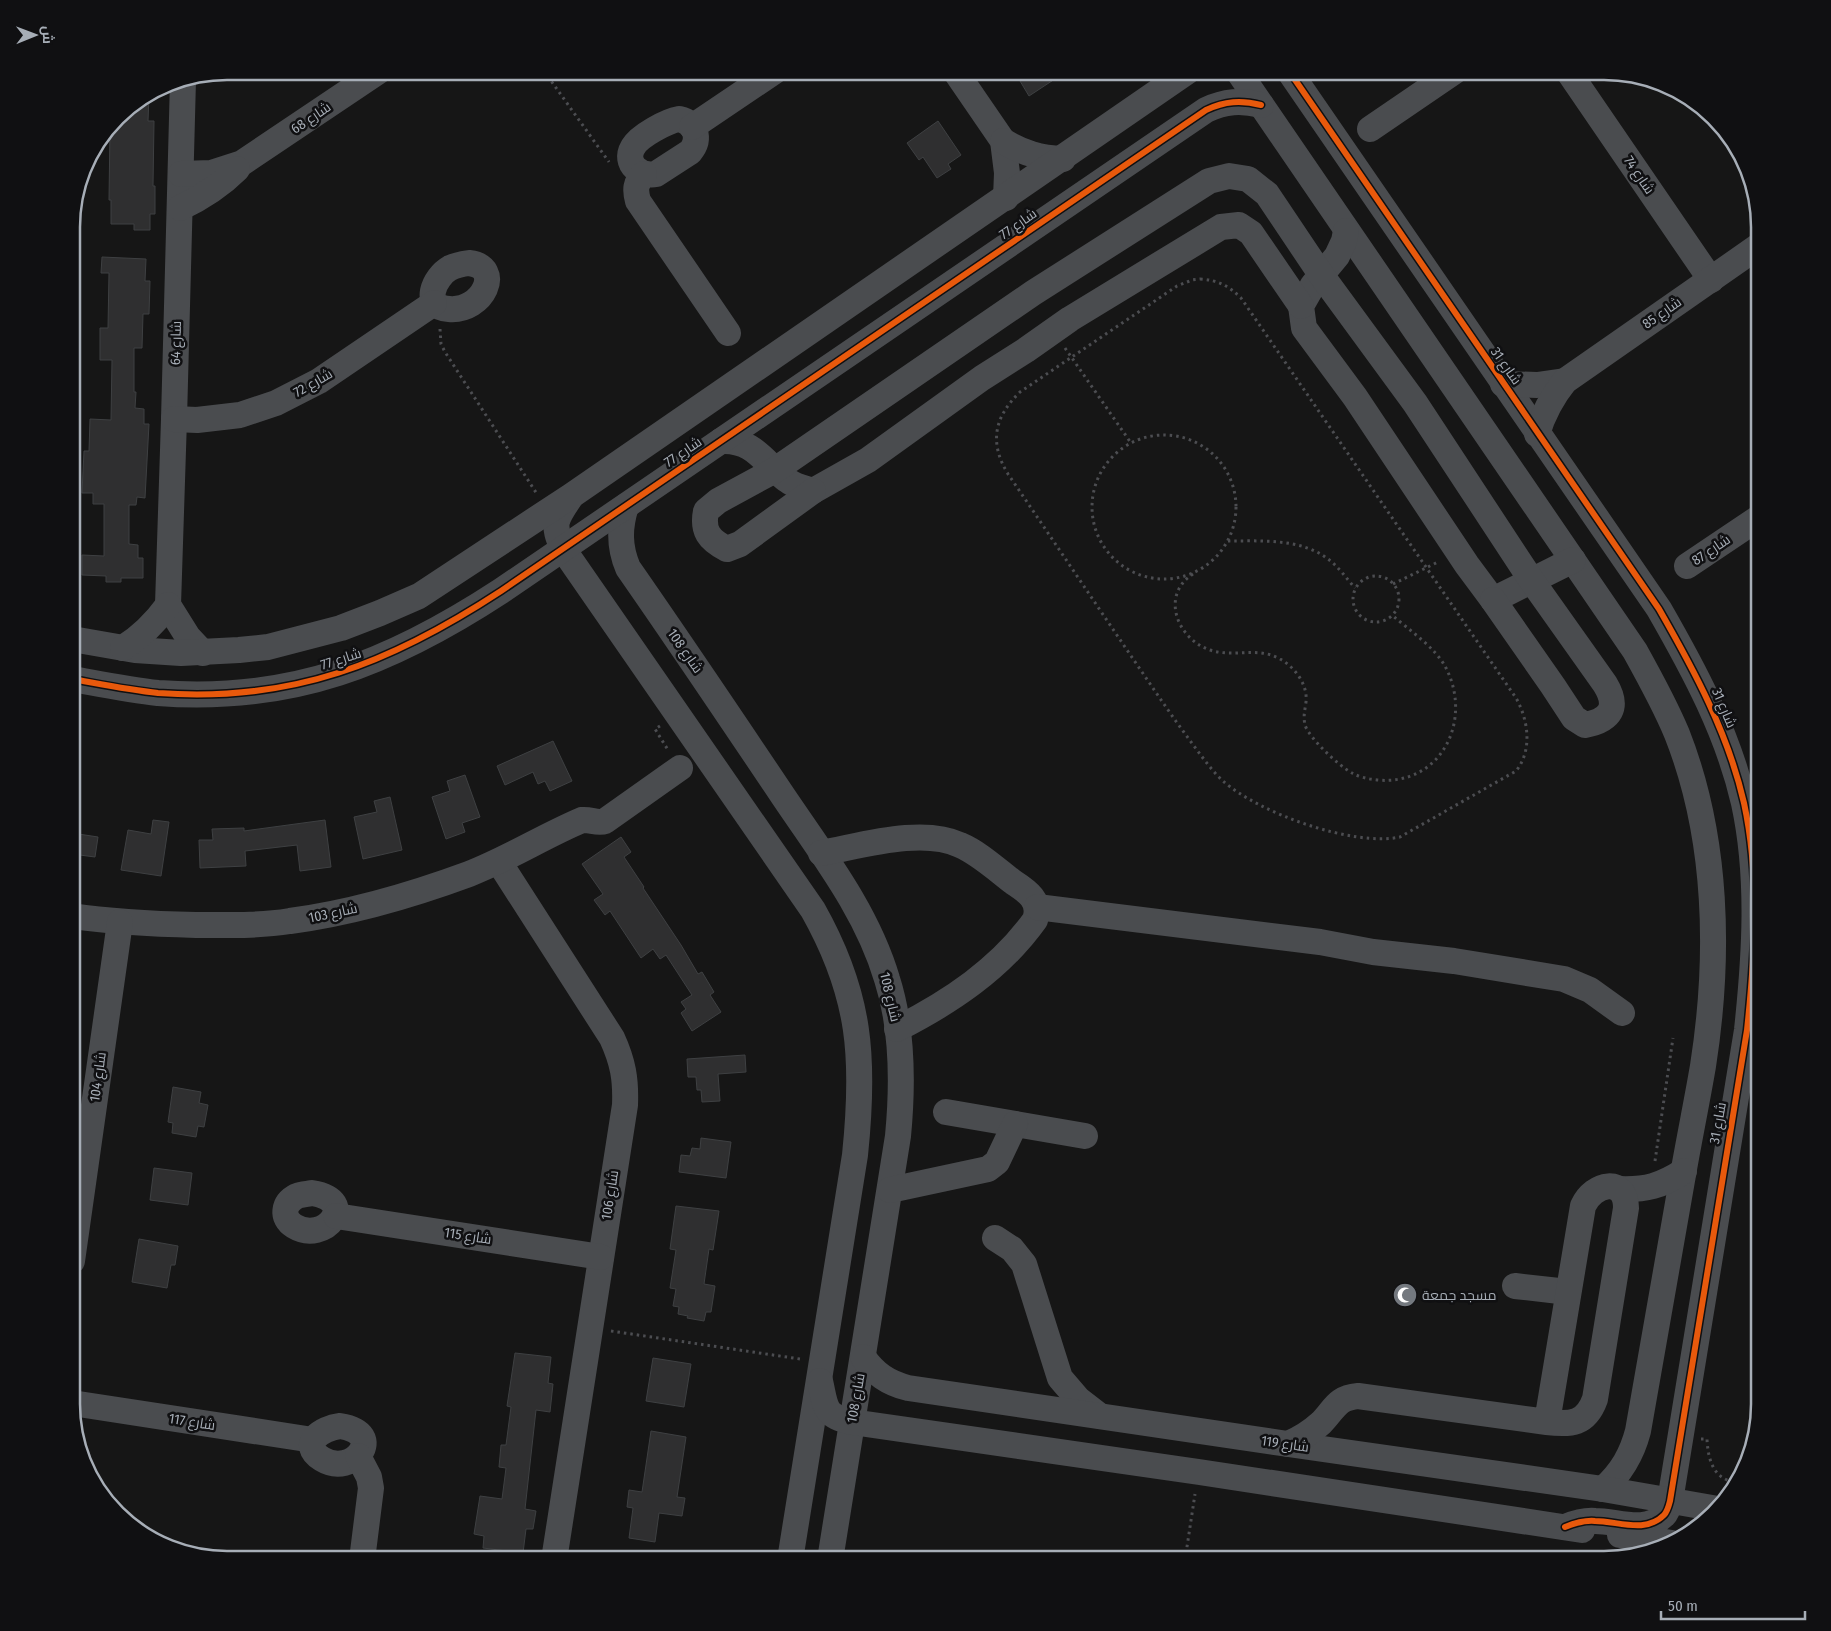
<svg xmlns="http://www.w3.org/2000/svg" width="1831" height="1631" viewBox="0 0 1831 1631" font-family="'Fira Sans Condensed',Cairo,sans-serif">
  <style>
    .building { fill: #2f2f30; stroke: #3e4042 }
    .lines { fill: none; stroke-linecap: round; stroke-linejoin: round }
    .path { stroke: #4c4d51; stroke-width: 3; stroke-dasharray: 2.5 4; stroke-linecap: butt }
    .minor { stroke: #4a4c4f; stroke-width: 26 }
    .cycleway-casing { stroke: #101012; stroke-width: 9 }
    .cycleway { stroke: #e8590c; stroke-width: 6 }
    .labels { text-anchor: middle; dominant-baseline: central; stroke-width: 5; stroke-linejoin: round; paint-order: stroke }
    .street-label { font-size: 14px; fill: #a7aeb7; stroke: #101012 }
    .poi-label { font-size: 14px; fill: #a7aeb7; stroke: #101012; text-anchor: start }
    .rim { fill: none; stroke: #a7aeb7; stroke-width: 2.5 }
  </style>
  <rect width="100%" height="100%" fill="#161616"/>
  <g class="building">
    <polygon points="1014,71 1067,71 1029,96"/>
    <polygon points="149,95 148,121 154,121 153,186 155,186 155,214 150,214 150,230 134,230 134,224 111,224 111,200 109,200 110,129 124,110"/>
    <polygon points="938,121 961,155 948,164 951,169 937,178 923,157 919,160 907,143"/>
    <polygon points="102,257 146,259 145,281 150,281 149,314 143,314 142,348 134,348 134,392 136,392 135,408 144,409 144,424 149,424 145,498 137,497 136,505 129,505 129,544 138,545 138,558 143,558 143,578 121,578 121,582 106,582 106,576 82,575 82,555 104,556 104,504 93,504 93,493 82,493 84,451 89,451 90,419 111,420 112,360 100,360 100,328 108,328 109,273 101,273"/>
    <polygon points="553,741 572,781 550,791 545,781 538,784 533,772 505,785 497,766"/>
    <polygon points="465,775 480,817 462,823 465,832 446,839 432,797 450,791 447,781"/>
    <polygon points="390,797 402,850 363,859 354,817 377,812 374,801"/>
    <polygon points="153,820 169,822 161,876 121,870 128,830 151,834"/>
    <polygon points="325,820 331,867 300,871 297,845 245,851 246,866 200,868 199,840 213,840 212,829 244,828 244,831"/>
    <polygon points="72,833 98,837 95,857 72,854"/>
    <polygon points="621,837 631,852 624,857 644,887 643,888 681,945 698,974 702,972 714,992 710,995 721,1012 692,1031 681,1013 686,1009 681,1002 692,995 666,955 660,959 653,949 641,958 610,911 605,915 594,900 603,894 582,864"/>
    <polygon points="745,1055 746,1072 718,1074 720,1101 702,1102 701,1090 697,1090 696,1077 688,1077 687,1059"/>
    <polygon points="173,1087 201,1092 199,1103 208,1105 204,1127 198,1126 196,1137 172,1133 173,1123 168,1122"/>
    <polygon points="701,1138 731,1142 726,1178 679,1172 681,1155 690,1156 692,1148 700,1149"/>
    <polygon points="154,1168 192,1173 188,1205 150,1200"/>
    <polygon points="676,1206 719,1211 713,1250 709,1249 704,1284 715,1286 711,1312 706,1312 704,1321 687,1318 688,1316 678,1314 679,1307 673,1306 676,1289 670,1288 676,1250 670,1249"/>
    <polygon points="139,1239 178,1246 175,1265 171,1265 167,1288 132,1282"/>
    <polygon points="515,1353 551,1357 548,1383 553,1384 550,1412 536,1410 525,1509 536,1511 533,1529 526,1529 523,1553 483,1548 484,1536 474,1534 480,1496 502,1499 506,1468 499,1467 501,1445 506,1445 511,1407 507,1406"/>
    <polygon points="653,1358 691,1364 684,1407 646,1401"/>
    <polygon points="651,1431 686,1437 677,1497 685,1498 682,1516 659,1513 655,1542 629,1538 633,1508 627,1507 629,1490 642,1492"/>
  </g>
  <g class="lines">
    <g class="path">
      <polyline points="544,71 609,162"/>
      <path d="M1200,279C1218,280 1229,286 1241,298L1516,698C1528,719 1533,750 1516,771L1400,837C1353,847 1259,813 1223,781C1212,771 1203,758 1194,746C1176,722 1159,697 1142,672C1097,606 1053,540 1008,474C989,443 994,417 1020,392L1177,286L1192,280Z"/>
      <polyline points="440,329 441,344 445,352 537,494"/>
      <polyline points="1065,348 1131,443"/>
      <circle cx="1164" cy="507" r="72"/>
      <path d="M1228,541C1260,541 1301,538 1328,559C1338,566 1346,578 1355,588"/>
      <path d="M1193,574C1160,595 1177,639 1210,650C1233,658 1258,646 1280,659C1295,667 1308,685 1306,702C1305,710 1303,716 1305,725C1309,738 1339,766 1352,773C1359,777 1368,779 1377,780C1441,786 1473,721 1446,668C1436,648 1409,630 1392,615"/>
      <circle cx="1376" cy="599" r="23"/>
      <polyline points="1393,584 1438,562"/>
      <polyline points="660,726 655,729 668,750"/>
      <polyline points="1655,1161 1673,1038"/>
      <polyline points="611,1331 800,1359"/>
      <path d="M1701,1439H1707C1708,1459 1713,1479 1735,1482"/>
      <polyline points="1185,1560 1195,1494"/>
      <polyline points="1575,1560 1576,1551"/>
    </g>
    <g class="minor">
      <polyline points="955,71 1003,141 1007,173 1006,198"/>
      <path d="M1238,71L1635,651C1650,678 1665,705 1677,734C1718,838 1720,957 1703,1066C1697,1101 1690,1135 1684,1169C1669,1256 1654,1343 1638,1431C1632,1454 1622,1472 1603,1489"/>
      <path d="M1289,71L1659,609C1694,670 1728,733 1744,803C1760,877 1755,955 1747,1030L1670,1501C1669,1505 1667,1512 1664,1515C1645,1534 1618,1521 1595,1521C1584,1520 1575,1523 1565,1527"/>
      <polyline points="1568,71 1711,280"/>
      <polyline points="183,80 174,419 168,605 188,637 203,653"/>
      <path d="M679,119C696,123 701,139 690,152L656,174C641,177 623,164 633,147C639,136 667,121 679,119Z"/>
      <polyline points="692,127 775,71"/>
      <polyline points="1370,129 1455,71"/>
      <path d="M1003,141C1023,153 1040,158 1063,159"/>
      <polyline points="181,174 211,173 242,163 379,71"/>
      <path d="M644,174C635,183 635,190 638,201L728,333"/>
      <path d="M180,208C201,198 220,186 237,169"/>
      <polyline points="1346,231 1344,241 1337,256 1313,285 1301,306 1304,328 1355,397 1467,565 1493,600 1573,560"/>
      <path d="M469,263C504,267 483,312 449,309C421,307 434,277 450,268C456,265 462,264 469,263Z"/>
      <polyline points="1503,384 1537,385 1565,381"/>
      <polyline points="174,419 197,420 240,415 276,403 319,381 434,303"/>
      <path d="M1537,434C1543,414 1552,397 1565,381L1760,245"/>
      <path d="M721,441C754,439 764,463 787,480C794,486 804,488 813,491L868,460L982,378L1026,350L1070,319L1221,227L1239,225L1251,233L1301,306"/>
      <path d="M813,491L740,544L727,549C709,540 702,531 706,511L718,501L775,470L1033,293L1209,181L1229,176L1248,179L1267,194L1322,276L1415,403L1532,581L1605,684C1619,707 1611,720 1585,725L1574,718L1553,686L1493,600"/>
      <path d="M570,498C555,520 552,524 563,549L813,910C861,995 865,1059 855,1155L790,1560"/>
      <path d="M626,506C619,528 619,547 628,568C681,644 732,720 783,796C822,854 867,911 887,979C903,1029 903,1084 898,1136L830,1560"/>
      <polyline points="1687,566 1760,517"/>
      <polyline points="72,639 135,650 181,653 239,650 268,647 341,628 380,613 419,596 571,496 1188,71"/>
      <path d="M123,648C142,636 155,623 168,605"/>
      <path d="M72,679C100,684 129,690 158,693C292,703 391,663 501,591L1206,110C1225,101 1241,100 1261,105"/>
      <path d="M821,853C861,846 922,827 960,845C979,853 996,869 1013,882C1027,891 1042,901 1035,920C1000,969 950,1002 897,1029"/>
      <path d="M499,862L612,1038C623,1062 626,1079 625,1105L554,1560"/>
      <polyline points="1037,907 1320,942 1373,952 1454,961 1564,979 1590,990 1622,1013"/>
      <path d="M72,916C113,922 154,924 196,925C228,925 259,926 290,921C351,913 412,895 469,874C508,859 544,836 582,820C591,819 597,824 605,821L680,768"/>
      <polyline points="946,1112 1085,1136"/>
      <path d="M1619,1189C1646,1190 1661,1186 1684,1171"/>
      <polyline points="890,1190 988,1169 997,1162 1015,1124"/>
      <path d="M312,1193C360,1200 325,1245 294,1226C281,1218 283,1203 297,1196C302,1194 307,1194 312,1193Z"/>
      <polyline points="336,1216 601,1257"/>
      <polyline points="995,1238 1012,1249 1024,1264 1060,1378 1078,1399 1100,1416"/>
      <polyline points="72,1261 120,922"/>
      <polyline points="1515,1286 1568,1292"/>
      <path d="M863,1357C875,1374 888,1383 908,1388L1288,1444L1603,1489L1718,1509"/>
      <path d="M820,1381C826,1407 823,1416 852,1422L1199,1472L1582,1530"/>
      <polyline points="72,1403 313,1440"/>
      <path d="M340,1426C388,1433 353,1478 322,1459C298,1444 322,1428 340,1426Z"/>
      <path d="M1288,1444C1300,1439 1311,1432 1321,1423C1335,1409 1336,1398 1358,1396L1547,1422C1571,1425 1586,1424 1595,1399L1626,1208C1626,1176 1593,1183 1583,1206L1547,1422"/>
      <polyline points="358,1456 369,1477 371,1488 362,1560"/>
      <polyline points="1620,1535 1672,1543"/>
    </g>
    <g class="cycleway-casing">
      <g id="cycleway">
        <path d="M1289,71L1659,609C1694,670 1728,733 1744,803C1760,877 1755,955 1747,1030L1670,1501C1669,1505 1667,1512 1664,1515C1645,1534 1618,1521 1595,1521C1584,1520 1575,1523 1565,1527"/>
        <path d="M72,679C100,684 129,690 158,693C292,703 391,663 501,591L1206,110C1225,101 1241,100 1261,105"/>
      </g>
    </g>
    <use href="#cycleway" class="cycleway"/>
  </g>
  <defs>
    <g id="mosque-disc" transform="scale(1.25)"><circle r="9.5" fill="#74797f" stroke="#101012"/><path d="M3.5-4.9A6 6 0 1 0 3.5 4.9A5 5 0 1 1 3.5-4.9Z" fill="#fff"/></g>
  </defs>
  <g fill-rule="evenodd">
    <use href="#mosque-disc" x="1405" y="1295"/>
  </g>
  <g class="labels">
    <g class="street-label">
      <text transform="translate(311 118) rotate(-34)">شارع 68</text>
      <text transform="translate(1639 175) rotate(56)">شارع 74</text>
      <text transform="translate(1018 224) rotate(-35)">شارع 77</text>
      <text transform="translate(1662 313) rotate(-35)">شارع 85</text>
      <text transform="translate(176 343) rotate(-89)">شارع 64</text>
      <text transform="translate(1506 366) rotate(55)">شارع 31</text>
      <text transform="translate(313 383) rotate(-30)">شارع 72</text>
      <text transform="translate(683 452) rotate(-34)">شارع 77</text>
      <text transform="translate(1711 550) rotate(-34)">شارع 87</text>
      <text transform="translate(685 651) rotate(55)">شارع 108</text>
      <text transform="translate(341 659) rotate(-18)">شارع 77</text>
      <text transform="translate(1724 708) rotate(67)">شارع 31</text>
      <text transform="translate(333 913) rotate(-12)">شارع 103</text>
      <text transform="translate(890 997) rotate(77)">شارع 108</text>
      <text transform="translate(98 1077) rotate(-82)">شارع 104</text>
      <text transform="translate(1718 1123) rotate(-80)">شارع 31</text>
      <text transform="translate(610 1195) rotate(-81)">شارع 106</text>
      <text transform="translate(468 1236) rotate(9)">شارع 115</text>
      <text transform="translate(856 1398) rotate(-80)">شارع 108</text>
      <text transform="translate(192 1422) rotate(9)">شارع 117</text>
      <text transform="translate(1285 1444) rotate(8)">شارع 119</text>
    </g>
    <g class="poi-label">
      <text x="1422" y="1295">مسجد جمعة</text>
    </g>
  </g>
  <path d="M0 0H1831V1631H0ZM227 80H1604A147 147 0 0 1 1751 227V1404A147 147 0 0 1 1604 1551H227A147 147 0 0 1 80 1404V227A147 147 0 0 1 227 80Z" fill="#101012" fill-rule="evenodd"/>
  <path class="rim" d="M227 80H1604A147 147 0 0 1 1751 227V1404A147 147 0 0 1 1604 1551H227A147 147 0 0 1 80 1404V227A147 147 0 0 1 227 80Z"/>
  <g transform="translate(35 35) rotate(89)" stroke="#101012" stroke-width="4" paint-order="stroke">
  <path d="M0-4L9 19L0 12L-9 19Z" fill="#a7aeb7"/>
  <text y="-8" font-size="14" font-weight="bold" text-anchor="middle" fill="#a7aeb7">ش</text>
  </g>
  <path d="M1661 1611v8h144v-8" fill="none" stroke="#a7aeb7" stroke-width="2.5"/>
  <text x="1668" y="1611" font-size="15" fill="#a7aeb7" stroke="#101012" stroke-width="4" paint-order="stroke">50 m</text>
</svg>
